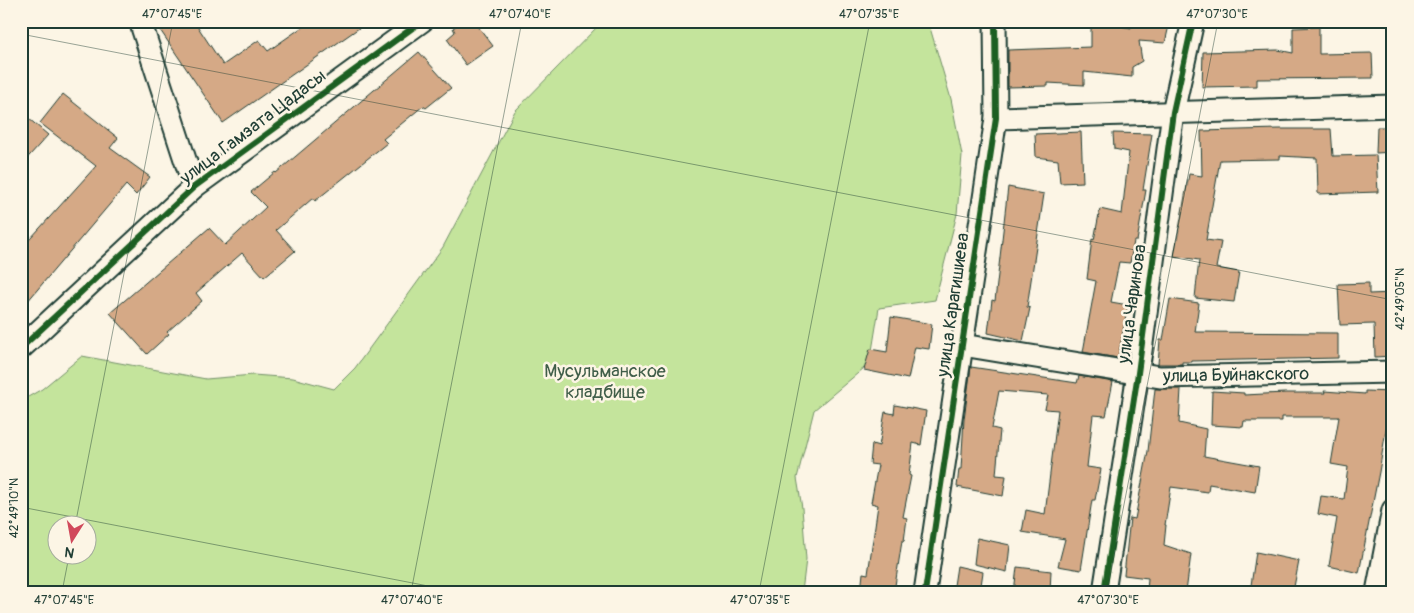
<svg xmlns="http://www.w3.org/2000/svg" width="1414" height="613" viewBox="0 0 1414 613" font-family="Pangolin,sans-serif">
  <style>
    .green { fill: #c4e49c; stroke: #729068; fill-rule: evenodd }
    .building { fill: #d5a986; stroke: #1f3d34 }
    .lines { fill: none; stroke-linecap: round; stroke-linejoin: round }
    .minor-casing { stroke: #1f3d34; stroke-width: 25 }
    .minor { stroke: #fcf5e5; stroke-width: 21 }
    .cycleway-casing { stroke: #fcf5e5; stroke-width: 9 }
    .cycleway { stroke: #1b5e20; stroke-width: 6 }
    .ticks { fill: none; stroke: #1f3d34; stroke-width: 1; stroke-opacity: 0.45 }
    .labels { text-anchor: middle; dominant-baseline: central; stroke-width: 5; stroke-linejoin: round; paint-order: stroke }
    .street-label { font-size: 18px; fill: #1f3d34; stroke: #fcf5e5 }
    .park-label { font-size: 18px; fill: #405e49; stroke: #fcf5e5 }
    .neatline { fill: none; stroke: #1f3d34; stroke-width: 2 }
    .ticks-label { font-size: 12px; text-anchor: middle; fill: #1f3d34 }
  </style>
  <rect width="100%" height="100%" fill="#fcf5e5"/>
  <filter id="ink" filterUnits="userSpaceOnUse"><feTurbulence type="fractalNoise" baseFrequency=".02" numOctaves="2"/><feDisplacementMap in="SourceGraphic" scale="10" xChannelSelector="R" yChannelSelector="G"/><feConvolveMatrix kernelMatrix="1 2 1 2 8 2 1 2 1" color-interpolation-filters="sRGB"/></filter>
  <g filter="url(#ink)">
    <path class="green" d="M614,21H928L951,99L962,155L957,214L935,300L879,308L870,363L814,410L797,478L802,508L806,559L802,592H21V401L42,389L82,356L206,379L253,375L293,378L334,389L355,368L443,247L515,111L598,26ZM58,526H88V556H58Z"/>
    <g class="building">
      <polygon points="154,21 194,21 223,65 259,40 268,51 311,21 369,21 223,123"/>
      <polygon points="463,21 474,21 493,46 466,65 447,39 455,32 453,28"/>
      <polygon points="1091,21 1131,28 1132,21 1170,21 1165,43 1139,41 1142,61 1132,67 1132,77 1084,72 1084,85 1048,83 1048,86 1008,87 1008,50 1091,47"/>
      <polygon points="1319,27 1319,54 1372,53 1373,78 1257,79 1257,86 1202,87 1203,52 1278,50 1293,53 1293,28"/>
      <polygon points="419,52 451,88 426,108 423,106 383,139 387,143 315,201 313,198 276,230 295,251 264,277 242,253 196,293 202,301 167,332 169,334 147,354 110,313 209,228 225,245 266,207 251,192 275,172 276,173"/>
      <polygon points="63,94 118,138 110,148 150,177 136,195 126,185 21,309 21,249 96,166 40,123"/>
      <polygon points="21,112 48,135 21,165"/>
      <polygon points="1377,127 1393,127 1393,152 1376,153"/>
      <polygon points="1280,129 1331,129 1333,156 1376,155 1378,192 1318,194 1317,158 1280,156 1280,159 1220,160 1206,240 1221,242 1216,268 1239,272 1234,302 1195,298 1199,260 1174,256 1189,174 1202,176 1201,131"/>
      <polygon points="1081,132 1083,182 1060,183 1058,160 1036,157 1035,134"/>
      <polygon points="1113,133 1152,134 1143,190 1146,190 1137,241 1134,241 1130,263 1119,262 1111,302 1128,305 1118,358 1083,352 1096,281 1087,279 1092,239 1094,240 1100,209 1122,214 1129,152 1114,149"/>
      <polygon points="1008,187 1044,194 1027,307 1030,308 1023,341 988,333 992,300 995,301"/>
      <polygon points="1369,283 1369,294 1393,293 1393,356 1375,357 1374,324 1340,325 1338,284"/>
      <polygon points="1170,299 1199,303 1195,332 1338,333 1338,358 1192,361 1192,362 1182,362 1182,364 1158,364 1160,340 1163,340"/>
      <polygon points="891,317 932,324 929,349 915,347 908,379 864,370 870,349 887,352"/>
      <polygon points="971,367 1077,383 1079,376 1113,382 1106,416 1093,415 1087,467 1101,469 1095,500 1092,500 1081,570 1058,566 1065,539 1022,532 1026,510 1045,514 1058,410 1045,409 1048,395 999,391 992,428 1000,430 996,475 1006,476 1003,496 957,487 959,469 961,469 964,419"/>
      <polygon points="1155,389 1181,389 1179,423 1206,429 1204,456 1259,466 1255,492 1209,484 1208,492 1171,487 1165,525 1166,525 1164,545 1191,554 1186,592 1147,592 1148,578 1124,575 1130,518 1135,519 1148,451"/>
      <polygon points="1212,391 1244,393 1244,395 1285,393 1325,393 1324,391 1365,394 1365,391 1393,392 1393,418 1388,418 1379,472 1359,573 1329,566 1337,518 1318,514 1321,496 1344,499 1348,467 1331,464 1339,417 1282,417 1282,421 1244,421 1243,427 1211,425"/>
      <polygon points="895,405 926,411 921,445 913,443 909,475 911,476 903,517 907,518 904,541 902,541 894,592 861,592 863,573 868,574 878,505 871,503 878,465 870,464 872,444 879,446 885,412 894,414"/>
      <polygon points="977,538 1010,545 1007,572 974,564"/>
      <polygon points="1256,552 1299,561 1293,592 1250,592"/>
      <polygon points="957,566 983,572 980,592 953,592"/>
      <polygon points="1017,567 1051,571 1050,592 1014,592"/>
    </g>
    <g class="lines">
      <g class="minor-casing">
        <g id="minor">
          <polyline points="140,21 194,187"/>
          <polyline points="996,118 1393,106"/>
          <polyline points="962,345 1160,377 1393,372"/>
          <polyline points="21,348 194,187 422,21"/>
          <polyline points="925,592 996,118 995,21"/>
          <polyline points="1104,592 1138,373 1173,112 1193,21"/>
          <polyline points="1377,592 1393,510"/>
        </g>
      </g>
      <use href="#minor" class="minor"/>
      <g class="cycleway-casing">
        <g id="cycleway">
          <polyline points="21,348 194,187 422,21"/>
          <polyline points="925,592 996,118 995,21"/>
          <polyline points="1104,592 1138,373 1173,112 1193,21"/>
        </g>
      </g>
      <use href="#cycleway" class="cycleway"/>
    </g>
  </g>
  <path class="ticks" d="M21,34L1393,300M21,507L459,592M75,526L173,21M62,592L69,556M411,592L522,21M759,592L870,21M1107,592L1218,21"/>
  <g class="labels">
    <g class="street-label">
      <text transform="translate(253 127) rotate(-37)">улица Гамзата Цадасы</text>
      <text transform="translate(1132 304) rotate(-82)">улица Чаринова</text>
      <text transform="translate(953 305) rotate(-82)">улица Карагишиева</text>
      <text transform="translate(1236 375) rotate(-1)">улица Буйнакского</text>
    </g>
    <g class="park-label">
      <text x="605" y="371">Мусульманское<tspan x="605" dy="21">кладбище</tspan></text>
    </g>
  </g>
  <rect width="1414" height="613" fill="none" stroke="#fcf5e5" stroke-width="55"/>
  <g transform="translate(72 540) rotate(191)"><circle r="24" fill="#fcf5e5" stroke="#a4ab9e"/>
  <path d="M0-4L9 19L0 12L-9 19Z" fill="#d1495b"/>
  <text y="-8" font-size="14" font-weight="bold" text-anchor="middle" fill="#1f3d34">N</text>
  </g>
  <rect x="28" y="28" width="1358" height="558" class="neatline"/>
  <g class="ticks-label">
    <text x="172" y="18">47°07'45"E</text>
    <text x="520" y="18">47°07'40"E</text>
    <text x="869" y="18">47°07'35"E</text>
    <text x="1217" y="18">47°07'30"E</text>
    <text transform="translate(1400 299) rotate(-90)" y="4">42°49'05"N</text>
    <text transform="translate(14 508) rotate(-90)" y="4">42°49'10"N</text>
    <text x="64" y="604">47°07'45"E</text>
    <text x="412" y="604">47°07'40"E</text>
    <text x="760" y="604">47°07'35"E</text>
    <text x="1108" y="604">47°07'30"E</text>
  </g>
</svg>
